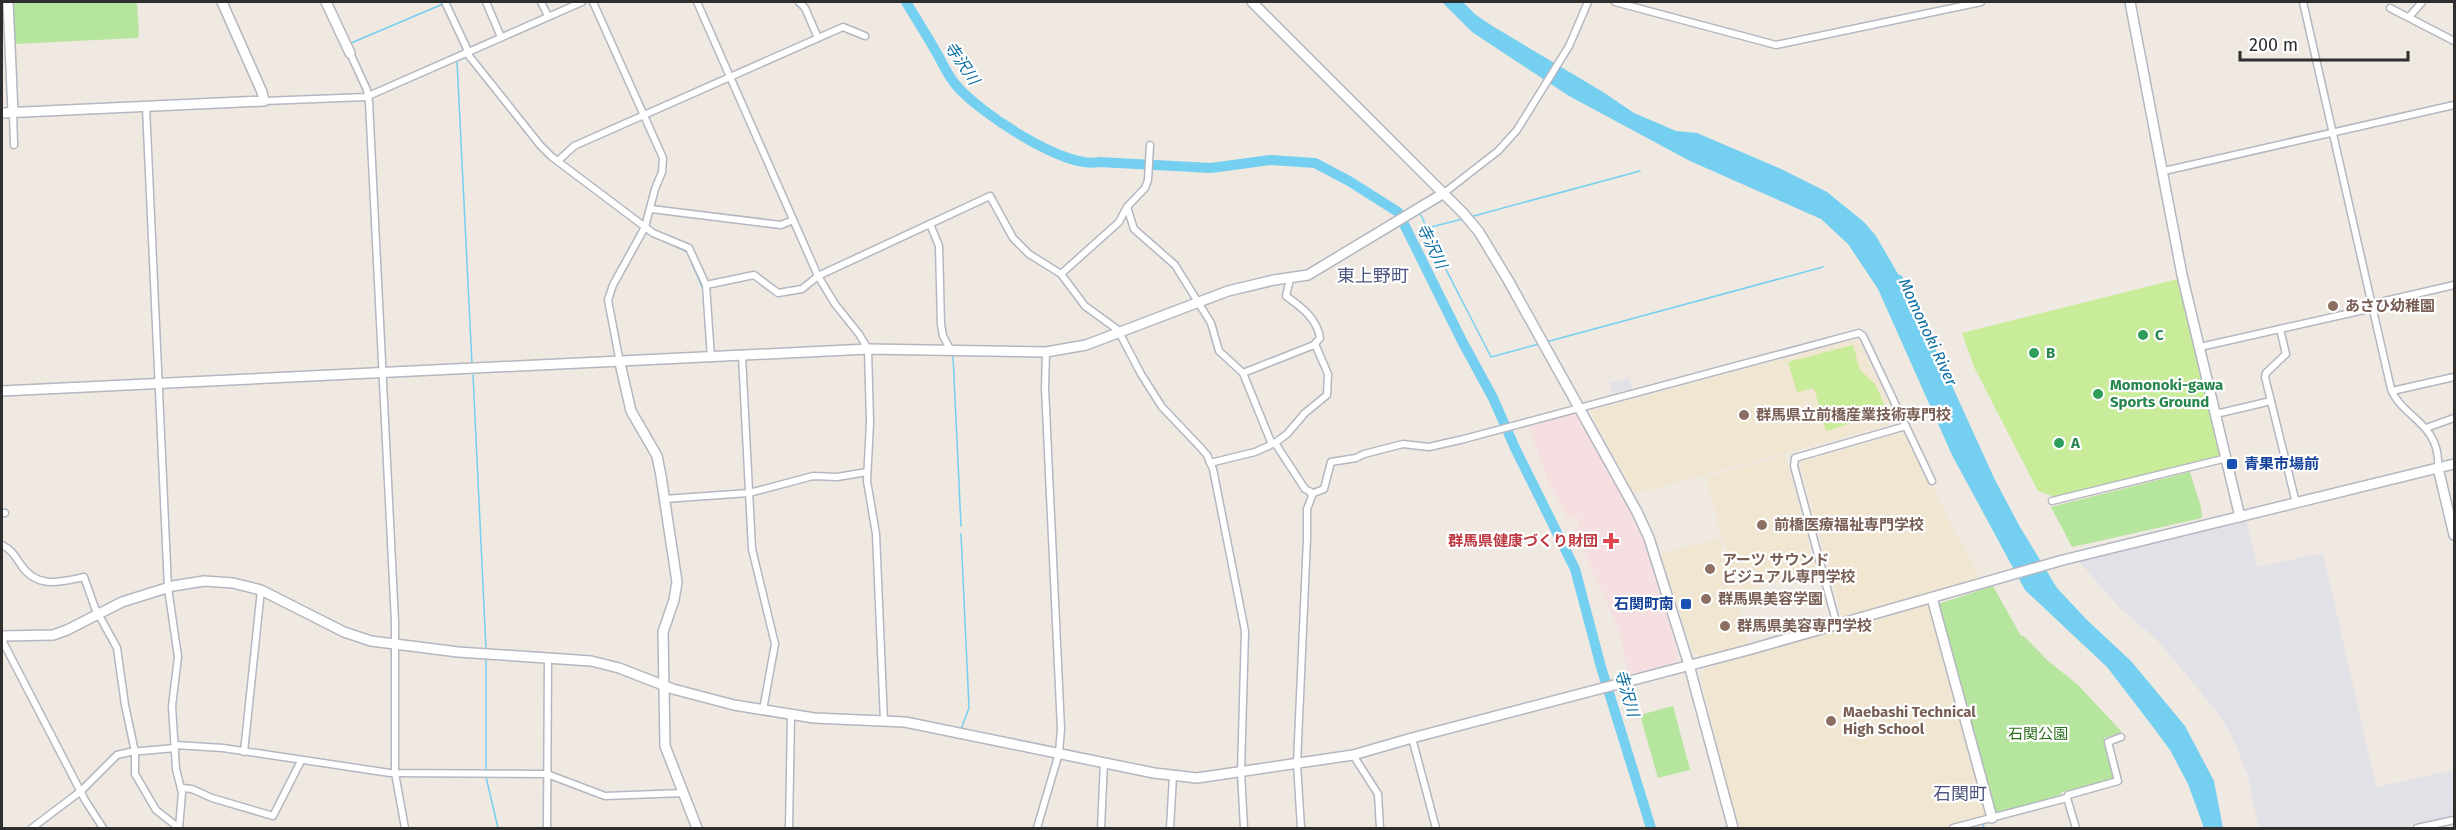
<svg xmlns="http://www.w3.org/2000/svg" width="2456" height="830" viewBox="0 0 2456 830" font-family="'Fira Sans','Noto Sans JP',sans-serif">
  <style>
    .industrial { fill: #e3e1e8 }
    .education { fill: #f0e6d1 }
    .medical { fill: #f5dfe0 }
    .green { fill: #b6e59e }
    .pitch { fill: #c9ec9a }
    .water { fill: #75cff0 }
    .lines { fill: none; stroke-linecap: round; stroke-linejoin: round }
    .stream { stroke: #75cff0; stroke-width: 1.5 }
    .river { stroke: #75cff0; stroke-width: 10 }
    .street-casing { stroke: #b4b7c1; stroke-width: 9 }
    .secondary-casing { stroke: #b4b7c1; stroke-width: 12 }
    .street { stroke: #fff; stroke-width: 6 }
    .secondary { stroke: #fff; stroke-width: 9 }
    .education-dot { fill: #8d6e63; stroke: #fff; stroke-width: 2 }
    .leisure-dot { fill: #2e9e5b; stroke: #fff; stroke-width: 2 }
    .transit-dot { fill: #1a4fb4; stroke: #fff; stroke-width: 2 }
    .health-dot { fill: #e0444e; stroke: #fff; stroke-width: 2 }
    .labels { text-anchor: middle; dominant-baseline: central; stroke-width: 4.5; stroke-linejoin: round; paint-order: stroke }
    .education-label { font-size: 15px; font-weight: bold; fill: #785e54; stroke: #fff; text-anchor: start }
    .leisure-label { font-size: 15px; font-weight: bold; fill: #27864d; stroke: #fff; text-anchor: start }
    .transit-label { font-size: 15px; font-weight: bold; fill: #164399; stroke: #fff; text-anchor: start }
    .health-label { font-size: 15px; font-weight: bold; fill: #be3a42; stroke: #fff; text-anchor: end }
    .park-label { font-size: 15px; fill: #2c6e1b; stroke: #fff }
    .water-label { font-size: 16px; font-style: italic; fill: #0d6fa3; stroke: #fff }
    .quarter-label { font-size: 18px; fill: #4d5680; stroke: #fff }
  </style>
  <rect width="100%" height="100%" fill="#efe9e1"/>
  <g class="industrial">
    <polygon points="1629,378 1632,389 1612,394 1609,383"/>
    <polygon points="2246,519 2257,567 2323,553 2376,787 2454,770 2454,817 2402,828 2259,828 2247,773 2231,734 2217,712 2159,642 2117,605 2078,560"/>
  </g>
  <g class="education">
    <polygon points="1855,339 1858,340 1897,419 1896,423 1634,494 1590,411"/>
    <polygon points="1902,433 1906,435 1930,486 1936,492 1955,534 1961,540 1981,580 1845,620 1842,617 1800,464 1803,461"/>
    <polygon points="1785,455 1817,572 1737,593 1706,477"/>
    <polygon points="1720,538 1749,644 1700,657 1692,650 1660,554"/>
    <polygon points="1928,605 1987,813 1986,817 1943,828 1739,828 1700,678 1704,669 1781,645"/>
  </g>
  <polygon class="medical" points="1577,412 1624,495 1649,552 1678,654 1675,665 1629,678 1619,630 1574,530 1580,526 1576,515 1568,519 1548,481 1528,425"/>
  <g class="green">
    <polygon points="12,2 137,2 139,36 137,38 14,44"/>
    <polygon points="2190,472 2201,507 2202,518 2072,547 2051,507"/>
    <polygon points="1993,586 2021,636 2024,636 2048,661 2077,684 2122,732 2104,738 2115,777 2113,779 2062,792 2060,796 1998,813 1995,811 1938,604"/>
    <polygon points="1673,706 1690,770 1658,778 1640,715"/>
  </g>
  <g class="pitch">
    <polygon points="2178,279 2222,455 2220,458 2058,498 2038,491 1974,367 1962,333"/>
    <polygon points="1853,345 1860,370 1875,384 1888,412 1826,431 1814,388 1797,392 1788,362"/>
  </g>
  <polygon class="water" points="1442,2 1463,2 1476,15 1494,27 1603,92 1634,113 1676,131 1697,133 1781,169 1827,192 1864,222 1876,236 1898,274 1902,276 1995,480 2020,527 2057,588 2087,620 2131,661 2185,726 2214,781 2223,828 2204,828 2188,784 2170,750 2153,727 2107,667 2025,590 1952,455 1878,289 1848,244 1821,219 1690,161 1569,96 1472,32"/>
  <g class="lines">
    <g class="stream">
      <polyline points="448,16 463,48"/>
      <polyline points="329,18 342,47"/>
      <polyline points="351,43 443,4"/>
      <polyline points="1421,215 1437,252 1491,357 1539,344"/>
      <polyline points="1470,217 1640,171"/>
      <polyline points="1427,228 1463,219"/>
      <polyline points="644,231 687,252 703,289"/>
      <polyline points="705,318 707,352"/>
      <polyline points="1546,342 1823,267"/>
      <polyline points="953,356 961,526"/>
      <polyline points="472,364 457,61 466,57 545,155"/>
      <polyline points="473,375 486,649"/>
      <polyline points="961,534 969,708 961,729"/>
      <polyline points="486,772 486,659"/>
      <polyline points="486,777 498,828"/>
      <polyline points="1983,824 1984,828"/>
    </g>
    <path class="river" d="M906,2C917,20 929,39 939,57C944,67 949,77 956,85C977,111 1065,170 1099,162L1211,168L1270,160L1315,163L1349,181L1398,212L1462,341L1493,398L1515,448L1575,569L1601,667L1651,828"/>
    <g class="street-casing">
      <g id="street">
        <polyline points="445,2 468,51"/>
        <polyline points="486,2 501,37"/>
        <polyline points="541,2 548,16"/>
        <polyline points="593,2 663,158 662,172 655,189 645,227 613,285 608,300 620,363"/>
        <polyline points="697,2 818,276 835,304 859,334 868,349 870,422 867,481 876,534 884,721"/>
        <polyline points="799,2 805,8 818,38"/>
        <polyline points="1615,2 1776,45 1981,2"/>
        <path d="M2303,2L2391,389C2402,418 2441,423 2438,468"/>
        <polyline points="2390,8 2454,41"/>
        <polyline points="2409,17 2422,2"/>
        <polyline points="466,52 540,145 552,157 653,233 689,248 706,285 711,358"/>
        <polyline points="350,53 367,90 369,102 395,622 395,773 405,828"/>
        <polyline points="264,101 366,97 582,2"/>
        <polyline points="146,107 168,588 178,657 172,706 176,769 182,793 179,828"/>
        <polyline points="13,113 14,145"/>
        <polyline points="558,161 574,146 843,27 865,36"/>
        <polyline points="2164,171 2454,105"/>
        <polyline points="1444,193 1498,151 1517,130 1569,46 1588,2"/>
        <polyline points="1127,207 1134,229 1175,265 1211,323 1219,351 1243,373 1271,442 1275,443 1305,489 1311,492 1312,496 1307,509 1307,539 1297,764 1301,828"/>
        <polyline points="651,209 781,225 793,220"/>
        <polyline points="930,224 939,246 941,324 943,336 951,351"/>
        <polyline points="1061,274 1119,222 1127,207 1145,188 1148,180 1150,145"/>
        <polyline points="706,285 754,275 778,293 802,289 818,276 990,196 1013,238 1029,254 1061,274 1085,306 1118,330 1141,374 1162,407 1200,447 1207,455 1213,469 1245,631 1241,772 1244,828"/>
        <polyline points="2372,304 2454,285"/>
        <polyline points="2280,329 2286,354 2266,373 2265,377 2296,503"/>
        <polyline points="2200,347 2373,308"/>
        <polyline points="742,356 752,549 775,644 763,710"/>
        <path d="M1243,373L1314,345L1320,338C1317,318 1301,307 1286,296L1290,279"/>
        <polyline points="2392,391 2454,377"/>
        <polyline points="2216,414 2271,401"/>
        <polyline points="2426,428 2454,418"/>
        <polyline points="1210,463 1255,452 1275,443 1287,434 1305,413 1327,395 1328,374 1315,344"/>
        <polyline points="1311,494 1324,489 1331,462 1356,458 1364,454 1403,444 1429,447 1464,439 1859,333 1863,336 1932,481"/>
        <polyline points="664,499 749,493 813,476 837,477 867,472"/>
        <polyline points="2052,501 2227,458"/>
        <polyline points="2,513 5,513"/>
        <path d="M2,545C12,550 15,556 21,565C37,589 60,582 84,577L95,608L117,648L125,705L135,752V774L156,810L179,828"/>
        <polyline points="1837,625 1794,466 1795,458 1906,426"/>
        <polyline points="2,636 4,644 85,800 103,828"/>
        <polyline points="1412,738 1436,828"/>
        <polyline points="175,745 223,748 390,773 547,774 605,796 683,793"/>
        <polyline points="244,752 261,590"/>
        <polyline points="1353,755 1378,794 1380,828"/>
        <polyline points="182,788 192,789 212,798 273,816 301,761"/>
        <polyline points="2067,798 2076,828"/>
        <polyline points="32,828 81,791 117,755 130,752 175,748"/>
        <polyline points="547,828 548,658"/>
        <polyline points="789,828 791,715"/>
        <polyline points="1037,828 1059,753 1061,729 1045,388 1046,352"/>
        <polyline points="1101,828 1104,762"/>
        <polyline points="1170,828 1173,776"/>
        <polyline points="1953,828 2067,798 2068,795 2118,781 2108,742 2121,737"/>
        <polyline points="2417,828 2454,820"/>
      </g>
    </g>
    <g class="secondary-casing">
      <g id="secondary">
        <polyline points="8,2 13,113"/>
        <polyline points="326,2 350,53"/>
        <polyline points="1252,2 1464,214 1479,232 1508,280 1637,512 1649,538 1689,665 1733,828"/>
        <polyline points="2130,2 2182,275 2240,517"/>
        <polyline points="2,113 264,101 262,92 222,2"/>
        <polyline points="620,363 631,411 657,456 661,476 677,582 674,600 663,632 665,746 697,828"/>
        <polyline points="2,391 868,349 1046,352 1086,345 1228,291 1274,280 1308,275 1444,193"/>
        <polyline points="2438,468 2454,535"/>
        <polyline points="1932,598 1992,818"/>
        <polyline points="2,636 53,635 67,630 122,602 173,586 204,581 233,583 261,590 344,632 371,641 458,652 591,661 619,668 673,689 734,705 814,718 905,722 1154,773 1197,778 1353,755 1412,738 1748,650 2063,560 2454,464"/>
      </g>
    </g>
    <use href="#street" class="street"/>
    <use href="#secondary" class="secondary"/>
  </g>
  <g class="education-dot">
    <circle cx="2333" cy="306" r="6"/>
    <circle cx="1744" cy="415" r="6"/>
    <circle cx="1762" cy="525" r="6"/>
    <circle cx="1710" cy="569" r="6"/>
    <circle cx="1706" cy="599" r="6"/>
    <circle cx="1725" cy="626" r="6"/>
    <circle cx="1831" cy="721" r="6"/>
  </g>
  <g class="leisure-dot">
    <circle cx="2143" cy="335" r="6"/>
    <circle cx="2034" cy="353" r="6"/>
    <circle cx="2098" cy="394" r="6"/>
    <circle cx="2059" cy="443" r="6"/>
  </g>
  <g class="transit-dot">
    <rect x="2226" y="458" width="12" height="12" rx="3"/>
    <rect x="1680" y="598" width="12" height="12" rx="3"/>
  </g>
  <path class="health-dot" d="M1608 532h6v6h6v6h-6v6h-6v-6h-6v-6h6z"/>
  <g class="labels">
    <g class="education-label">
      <text x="2345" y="306">あさひ幼稚園</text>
      <text x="1756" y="415">群馬県立前橋産業技術専門校</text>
      <text x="1774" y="525">前橋医療福祉専門学校</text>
      <text x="1722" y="560">アーツ サウンド<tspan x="1722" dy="17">ビジュアル専門学校</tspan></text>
      <text x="1718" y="599">群馬県美容学園</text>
      <text x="1737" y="626">群馬県美容専門学校</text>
      <text x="1843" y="712">Maebashi Technical<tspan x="1843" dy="17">High School</tspan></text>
    </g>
    <g class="leisure-label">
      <text x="2155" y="335">C</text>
      <text x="2046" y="353">B</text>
      <text x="2110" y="385">Momonoki-gawa<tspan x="2110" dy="17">Sports Ground</tspan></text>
      <text x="2071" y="443">A</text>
    </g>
    <g class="transit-label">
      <text x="2244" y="464">青果市場前</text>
      <text x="1674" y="604" text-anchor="end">石関町南</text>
    </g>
    <g class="health-label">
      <text x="1598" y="541">群馬県健康づくり財団</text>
    </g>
    <g class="park-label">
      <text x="2038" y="734">石関公園</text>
    </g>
    <g class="water-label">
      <text transform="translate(962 63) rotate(56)">寺沢川</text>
      <text transform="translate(1432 246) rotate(64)">寺沢川</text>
      <text transform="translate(1928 332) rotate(65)">Momonoki River</text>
      <text transform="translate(1627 693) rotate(74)">寺沢川</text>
    </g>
    <g class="quarter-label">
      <text x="1373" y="276">東上野町</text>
      <text x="1960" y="794">石関町</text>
    </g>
  </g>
  <rect width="2456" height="830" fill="none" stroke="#2e2e2e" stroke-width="6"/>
  <path d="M2240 51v9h168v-9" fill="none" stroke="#2e2e2e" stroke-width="3"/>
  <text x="2249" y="51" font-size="18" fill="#2e2e2e" stroke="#ffffff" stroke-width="4.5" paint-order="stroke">200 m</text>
</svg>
